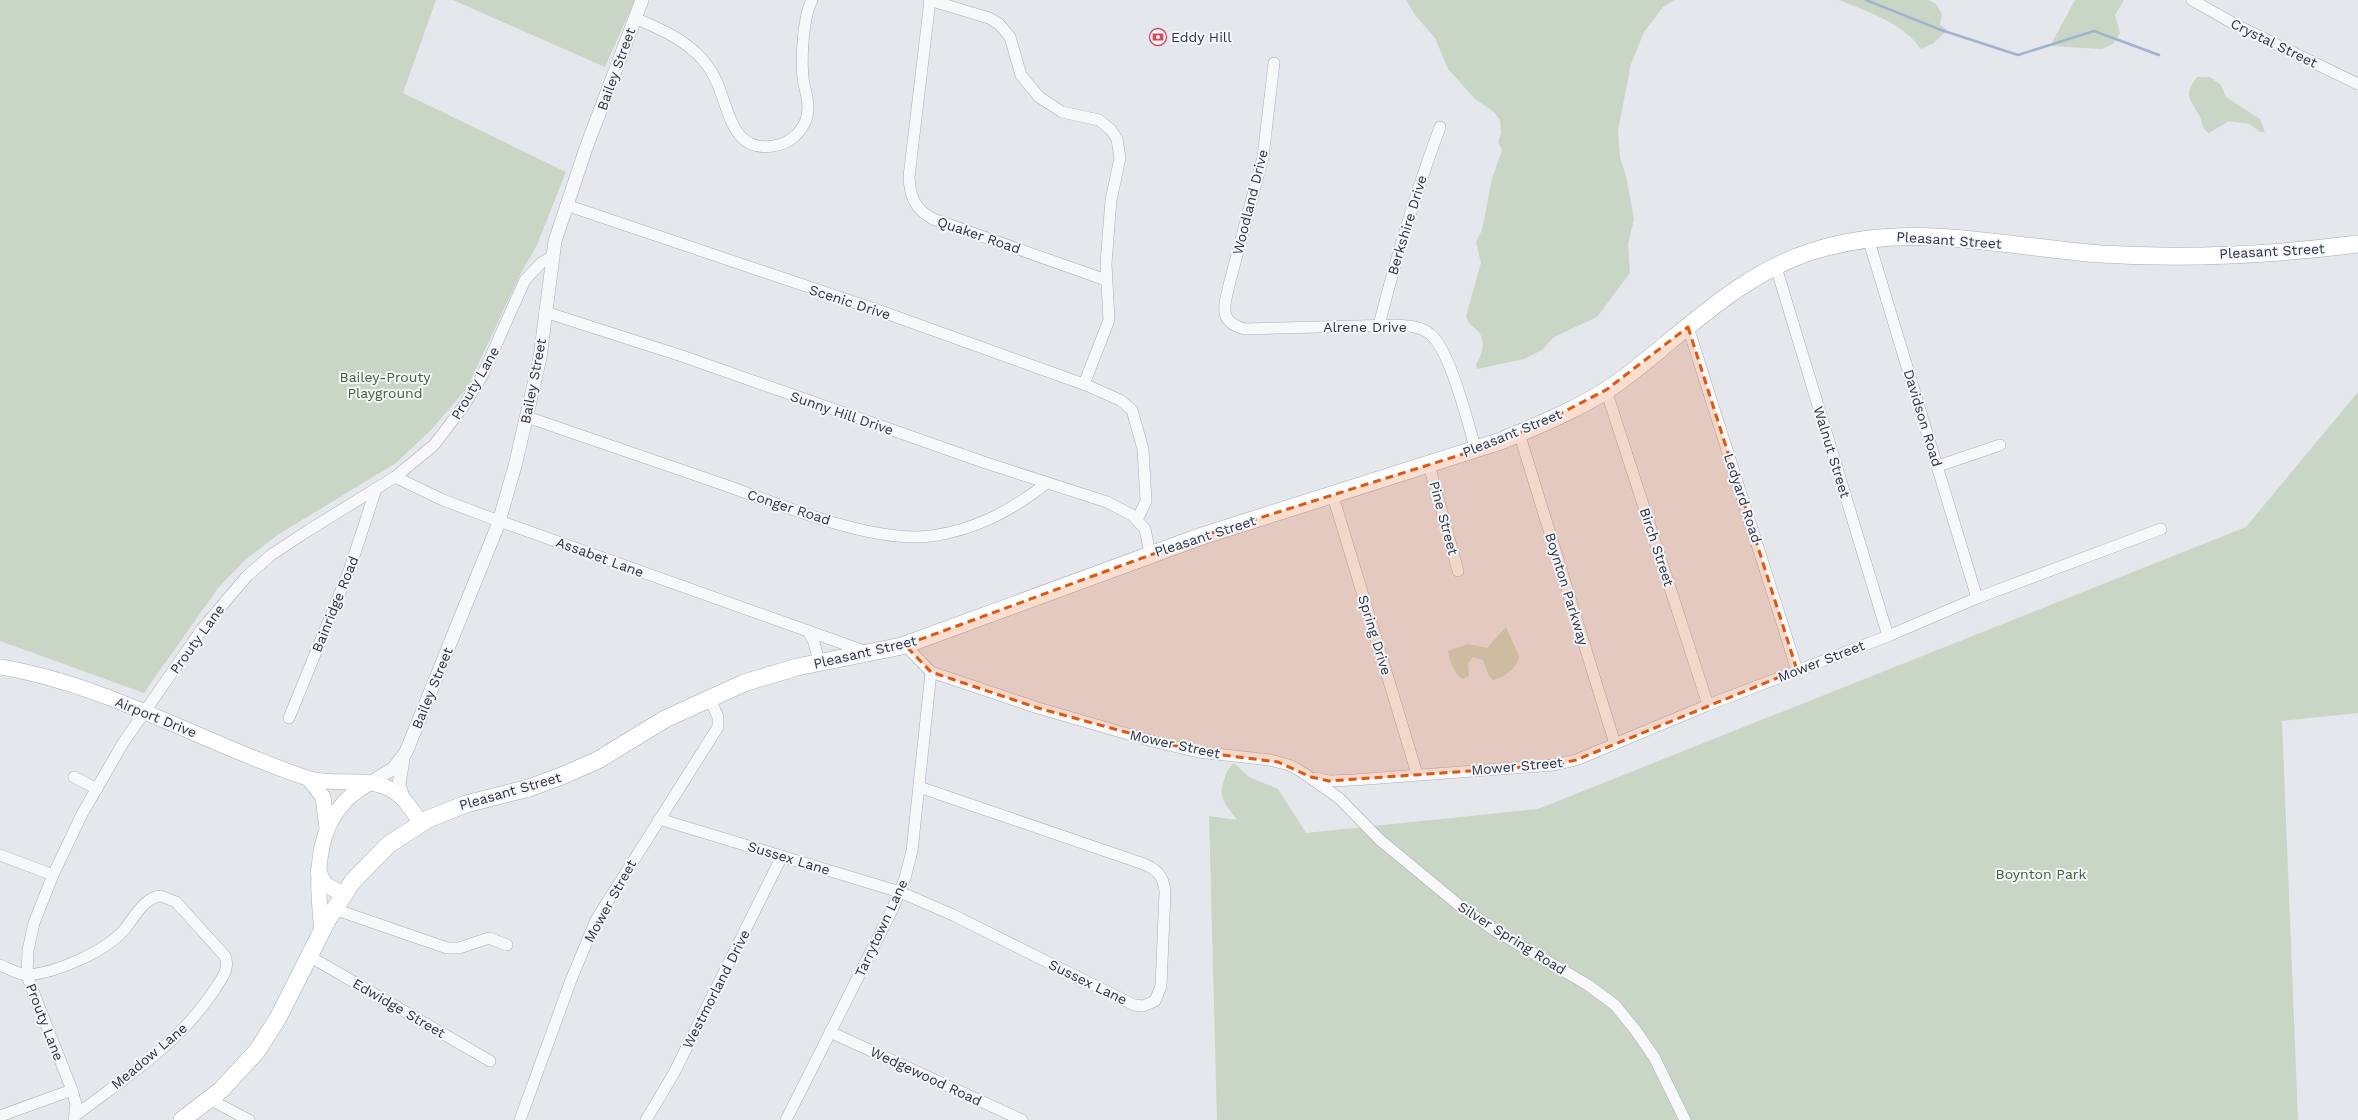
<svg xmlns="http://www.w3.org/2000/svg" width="2358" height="1120" viewBox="0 0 2358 1120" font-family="'Work Sans',sans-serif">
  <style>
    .green { fill: #c9d6c5 }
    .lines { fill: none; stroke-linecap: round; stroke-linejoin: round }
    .stream { stroke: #9fb4cc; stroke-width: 2.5 }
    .minor-casing { stroke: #a9aeb7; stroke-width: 12 }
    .tertiary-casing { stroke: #a9aeb7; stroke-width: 14 }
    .secondary-casing { stroke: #a9aeb7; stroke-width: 16 }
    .primary-casing { stroke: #a3abb8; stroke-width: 18 }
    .minor { stroke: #f7f8fa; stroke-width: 11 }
    .tertiary { stroke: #f7f8fa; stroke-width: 13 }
    .secondary { stroke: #fff; stroke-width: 15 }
    .primary { stroke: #fff; stroke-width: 17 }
    .marked { fill: #df570f; fill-opacity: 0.2; stroke: #df570f; stroke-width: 3; stroke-dasharray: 8 5; stroke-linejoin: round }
    .labels { text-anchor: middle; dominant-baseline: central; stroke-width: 4; stroke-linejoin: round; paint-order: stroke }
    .poi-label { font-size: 14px; fill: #2b3445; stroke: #f4f6f9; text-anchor: start }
    .street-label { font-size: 14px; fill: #2b3445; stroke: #f4f6f9 }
    .park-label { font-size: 14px; fill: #3f6138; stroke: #f4f6f9 }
  </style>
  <rect width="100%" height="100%" fill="#e4e7ec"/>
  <g class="green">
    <polygon points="0,0 436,0 403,93 566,172 537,245 522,271 467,388 432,429 396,463 279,534 246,559 218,588 144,693 0,641"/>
    <polygon points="453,0 635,0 605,67"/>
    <path d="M1406,0H1674L1663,7L1644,32L1631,64L1618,130L1620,157L1626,176L1634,219L1628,244L1630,273L1597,317L1554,337L1542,350L1524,359L1477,369L1476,365C1481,356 1486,344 1480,334C1475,326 1468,326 1466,316L1481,263L1476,242L1482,230L1492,179L1502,150L1498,142L1501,133L1500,120L1494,112L1475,99L1448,69L1435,38L1415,15Z"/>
    <path d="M1839,0H1929L1936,4L1942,14L1940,25L1947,30L1934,43L1921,49C1902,22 1868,12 1839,0Z"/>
    <polygon points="2075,0 2124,0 2115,15 2120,33 2113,44 2102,49 2050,46"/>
    <path d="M2197,77H2210L2221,85L2226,97L2260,119L2265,132H2261L2249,124L2229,121L2209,133C2202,129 2203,124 2200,117C2191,99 2182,96 2197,77Z"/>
    <path d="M2358,392V713L2282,721L2298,1120H1217L1209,816L1237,820C1225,802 1217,800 1225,777C1227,771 1229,767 1234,763L1249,777L1278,789L1306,833L1538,809L2246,527Z"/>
    <path d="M1506,627L1519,656C1518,667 1504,678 1493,680L1489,676L1483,660L1473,657L1468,664L1469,676L1463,679C1454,674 1450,661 1448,651L1468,644L1487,648Z"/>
  </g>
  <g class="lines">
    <polyline class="stream" points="1866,0 1941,30 2018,55 2094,31 2159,55"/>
    <g class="minor-casing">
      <g id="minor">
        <polyline points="929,0 989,18 999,24 1010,37 1021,75 1039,97 1062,112 1099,120 1111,130 1117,139 1120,158 1111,200 1106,264 1109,320 1084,384"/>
        <path d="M930,0L909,177C910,197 915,209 933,219L1106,280"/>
        <polyline points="2192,0 2238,26 2358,84"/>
        <path d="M635,18C660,29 683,38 702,59C710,68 717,80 721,93C731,120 737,155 778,145C791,142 801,132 806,120C811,105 805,92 803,78C801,59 803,16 812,0"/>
        <path d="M1274,63L1263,157L1229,285C1224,307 1218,322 1245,329L1395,325C1407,326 1421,326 1430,334C1450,349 1468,424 1476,450"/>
        <polyline points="566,205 883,312 1086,385 1120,400 1132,410 1143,449 1146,501 1137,520"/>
        <polyline points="1868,238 1977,598"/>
        <polyline points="1776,267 1888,636"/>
        <polyline points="545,312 682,356 986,463 1107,502 1132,515 1145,529 1150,554"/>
        <path d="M1379,325C1396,258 1416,192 1440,127"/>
        <polyline points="1688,327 1797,670"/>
        <polyline points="1606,390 1708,705"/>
        <path d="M527,417C590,439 653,460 716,482C774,502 871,544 931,536C976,530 1012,510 1047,483"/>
        <polyline points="1519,433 1615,744"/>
        <polyline points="1429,465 1458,571"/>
        <polyline points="1938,466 2000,445"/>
        <polyline points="395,477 443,500 499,521 867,652"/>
        <polyline points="1333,496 1417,774"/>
        <polyline points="808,631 814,642 819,662"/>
        <polyline points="905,645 931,672 1038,708 1152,741 1198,752 1270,760 1289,765 1302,772 1339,798 1380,840 1460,906 1494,930 1588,985 1615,1005 1636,1031 1654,1057 1685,1120"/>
        <polyline points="289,718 349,571 376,489"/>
        <polyline points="74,777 97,789"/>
        <polyline points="1315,778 1329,781 1354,780 1554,765 1576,760 1708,705 1888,636 1977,598 2161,529"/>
        <path d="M659,819L900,892L953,915L1134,1005L1143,1006L1155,1001L1161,986L1165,892C1164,876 1156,868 1141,863L919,787"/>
        <polyline points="0,855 53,875"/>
        <polyline points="334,909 447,948 459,948 489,938 507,945"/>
        <polyline points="309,956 490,1061"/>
        <path d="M0,965C8,968 21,976 29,975C58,972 104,952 124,930C134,918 144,897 161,896L176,902L225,956C230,969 222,978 215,989C180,1043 126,1077 76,1115"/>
        <polyline points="830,1032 1022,1120"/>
        <polyline points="211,1100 249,1120"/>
        <polyline points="0,1116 72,1090"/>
        <polyline points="74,1120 76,1104 72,1090 27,976 28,950 34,923 53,875 82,814 123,743 202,629 247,576 271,555 309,530 395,477 434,445 463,407 482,376 525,280 541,263 553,256"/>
        <polyline points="520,1120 571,980 596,920 718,727 718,717 709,697"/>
        <polyline points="646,1120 674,1073 782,856"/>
        <polyline points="786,1120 893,908 905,878 912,851 931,672"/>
      </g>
    </g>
    <g class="tertiary-casing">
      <g id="tertiary">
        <polyline points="403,759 399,785 404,800"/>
        <polyline points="368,784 394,768 406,752 498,525 515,466 540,358 555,241 586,148 642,0"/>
      </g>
    </g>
    <g class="secondary-casing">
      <g id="secondary">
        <path d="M0,667C109,685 204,744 307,778C332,786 366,777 388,788C403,795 412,810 421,823"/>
        <polyline points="309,779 323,797 327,828"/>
        <polyline points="318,871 326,885 343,894"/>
        <path d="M322,930C316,876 312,814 368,784"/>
      </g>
    </g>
    <g class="primary-casing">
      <path id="primary" d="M182,1120L221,1090L257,1051L278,1018L328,919L353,881L388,845L428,819L466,804L529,788L564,775L598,760L665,719L744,683L797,667L902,646L1202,536L1501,441C1541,424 1584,407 1620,381C1682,335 1737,275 1813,251C1910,220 2003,247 2101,254C2186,259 2273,255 2358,244"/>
    </g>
    <use href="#minor" class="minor"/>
    <use href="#tertiary" class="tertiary"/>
    <use href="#secondary" class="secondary"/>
    <use href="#primary" class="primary"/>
  </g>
  <path class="marked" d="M1688,327L1797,670L1576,760L1554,765L1329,781L1311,777L1278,762L1198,752L1038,708L931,672L905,645L1202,536L1476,450L1532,428L1606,390Z"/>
  <defs>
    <g id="bank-ring" transform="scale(0.9)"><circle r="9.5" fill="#f4f6f9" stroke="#d1495b" stroke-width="1.5"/><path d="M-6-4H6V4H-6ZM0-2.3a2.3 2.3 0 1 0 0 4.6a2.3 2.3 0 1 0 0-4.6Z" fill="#d1495b"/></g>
  </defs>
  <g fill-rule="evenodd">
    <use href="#bank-ring" x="1158" y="37"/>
  </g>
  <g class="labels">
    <g class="poi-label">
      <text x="1171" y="37">Eddy Hill</text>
    </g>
    <g class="street-label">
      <text transform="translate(2274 43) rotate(26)">Crystal Street</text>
      <text transform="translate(616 69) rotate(-70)">Bailey Street</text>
      <text transform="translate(1250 202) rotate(-76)">Woodland Drive</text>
      <text transform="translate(1407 225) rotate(-73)">Berkshire Drive</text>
      <text transform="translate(979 235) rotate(19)">Quaker Road</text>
      <text transform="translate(1949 240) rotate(4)">Pleasant Street</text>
      <text transform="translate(2272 251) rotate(-3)">Pleasant Street</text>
      <text transform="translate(850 302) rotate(18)">Scenic Drive</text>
      <text x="1365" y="327">Alrene Drive</text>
      <text transform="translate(533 381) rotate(-79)">Bailey Street</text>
      <text transform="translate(475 383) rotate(-60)">Prouty Lane</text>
      <text transform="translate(842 413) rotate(19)">Sunny Hill Drive</text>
      <text transform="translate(1923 418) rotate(73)">Davidson Road</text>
      <text transform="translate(1512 433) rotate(-22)">Pleasant Street</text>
      <text transform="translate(1832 452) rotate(73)">Walnut Street</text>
      <text transform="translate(1743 498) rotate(72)">Ledyard Road</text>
      <text transform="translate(789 507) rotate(18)">Conger Road</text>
      <text transform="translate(1444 518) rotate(75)">Pine Street</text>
      <text transform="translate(1205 536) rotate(-18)">Pleasant Street</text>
      <text transform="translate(1657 547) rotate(72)">Birch Street</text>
      <text transform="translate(600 557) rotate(20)">Assabet Lane</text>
      <text transform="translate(1567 589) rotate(73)">Boynton Parkway</text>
      <text transform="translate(335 604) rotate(-68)">Bainridge Road</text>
      <text transform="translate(1375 635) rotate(73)">Spring Drive</text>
      <text transform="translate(197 639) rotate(-54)">Prouty Lane</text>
      <text transform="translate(865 652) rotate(-13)">Pleasant Street</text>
      <text transform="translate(1821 661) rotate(-21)">Mower Street</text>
      <text transform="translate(432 688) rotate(-68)">Bailey Street</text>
      <text transform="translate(156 717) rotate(22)">Airport Drive</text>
      <text transform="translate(1175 744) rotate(12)">Mower Street</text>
      <text transform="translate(1517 766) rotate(-5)">Mower Street</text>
      <text transform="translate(510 791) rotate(-16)">Pleasant Street</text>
      <text transform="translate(789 858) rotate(17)">Sussex Lane</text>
      <text transform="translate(610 901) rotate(-61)">Mower Street</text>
      <text transform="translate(881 928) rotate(-65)">Tarrytown Lane</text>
      <text transform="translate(1512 938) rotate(32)">Silver Spring Road</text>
      <text transform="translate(1088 982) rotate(26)">Sussex Lane</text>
      <text transform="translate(716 989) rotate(-63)">Westmorland Drive</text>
      <text transform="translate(399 1008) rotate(30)">Edwidge Street</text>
      <text transform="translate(45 1022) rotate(69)">Prouty Lane</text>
      <text transform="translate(149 1056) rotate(-40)">Meadow Lane</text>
      <text transform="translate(926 1076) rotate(25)">Wedgewood Road</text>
    </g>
    <g class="park-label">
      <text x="385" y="377">Bailey-Prouty<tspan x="385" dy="16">Playground</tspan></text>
      <text x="2041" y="874">Boynton Park</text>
    </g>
  </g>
</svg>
